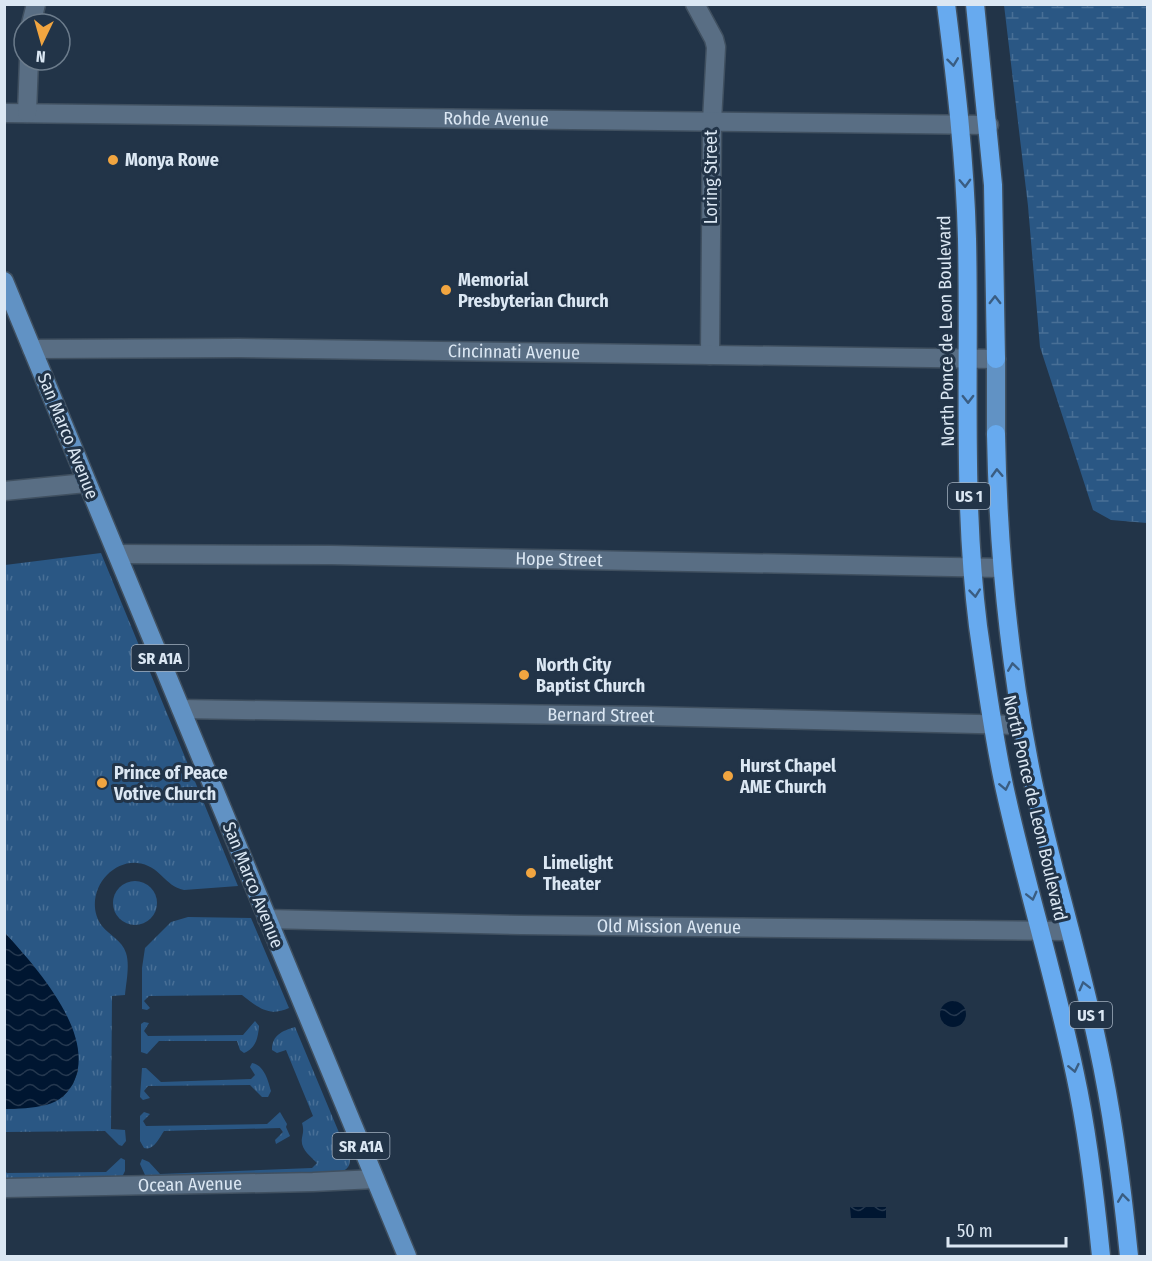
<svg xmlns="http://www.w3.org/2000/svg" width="1152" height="1261" viewBox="0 0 1152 1261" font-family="'Fira Sans Condensed',sans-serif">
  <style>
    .grass { fill: url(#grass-tufts) }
    .wetland { fill: url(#wetland-marsh) }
    .water { fill: url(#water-waves) }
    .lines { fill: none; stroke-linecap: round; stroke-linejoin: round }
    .minor-casing { stroke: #405060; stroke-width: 21 }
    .major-casing { stroke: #405060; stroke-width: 21 }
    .highway-casing { stroke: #405060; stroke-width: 21 }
    .minor { stroke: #596e84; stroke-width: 18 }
    .major { stroke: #6192c4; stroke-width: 18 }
    .highway { stroke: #67aaef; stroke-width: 18 }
    .oneway { stroke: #3a5d82 }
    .poi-dot { fill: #f1a540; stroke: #223448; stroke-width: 2 }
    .labels { text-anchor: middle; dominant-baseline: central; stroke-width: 6; stroke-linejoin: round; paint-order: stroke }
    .shield { fill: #223448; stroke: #a4b1c0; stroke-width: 1.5 }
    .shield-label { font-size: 16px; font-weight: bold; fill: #dbe7f3 }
    .street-label { font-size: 18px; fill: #dbe7f3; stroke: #223448 }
    .poi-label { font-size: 18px; font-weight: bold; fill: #dbe7f3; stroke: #223448; text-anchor: start }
  </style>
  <defs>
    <pattern id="grass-tufts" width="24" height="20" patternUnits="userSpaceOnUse" patternTransform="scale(1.5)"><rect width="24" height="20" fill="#2a5784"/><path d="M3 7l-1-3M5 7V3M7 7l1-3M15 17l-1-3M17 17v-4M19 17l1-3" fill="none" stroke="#486f96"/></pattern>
    <pattern id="wetland-marsh" width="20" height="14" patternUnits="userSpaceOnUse" patternTransform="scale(1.5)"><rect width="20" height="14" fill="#2a5784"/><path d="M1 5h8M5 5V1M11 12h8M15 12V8" fill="none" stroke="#486f96"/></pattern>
    <pattern id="water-waves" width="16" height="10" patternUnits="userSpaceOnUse" patternTransform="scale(1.5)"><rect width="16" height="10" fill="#001631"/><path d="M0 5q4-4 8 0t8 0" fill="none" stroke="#25384f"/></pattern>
  </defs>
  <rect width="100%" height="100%" fill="#223448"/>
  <g class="grass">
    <path d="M101,553L238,886L184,890C164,886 160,865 137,863C126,862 115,867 107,875C94,888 90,910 102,926C110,936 122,940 126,953C130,965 126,983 125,995L112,996L111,1129L125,1130L126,1141L122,1146L119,1145L105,1131L5,1132V1109H14L63,1097L73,1084L78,1071L68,1020L32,964L5,933V565Z"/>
    <circle cx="135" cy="903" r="22"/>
    <path d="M188,917L251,918L289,1008C268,1017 259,1008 242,995L149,996L144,1001L150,1008L147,1010L142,1009V968L145,948L171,922Z"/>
    <path d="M255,1021L259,1026C258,1038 256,1048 244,1053L240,1050L237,1041H159L147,1054L141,1052V1024L144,1022L149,1023L144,1031L148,1036L243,1035Z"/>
    <path d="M295,1027L350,1159C350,1167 347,1169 340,1173L150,1178L145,1175L140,1164L142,1159L149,1162L160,1174L312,1168L317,1163C310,1156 300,1149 302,1138C303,1132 304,1130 302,1123L313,1116L286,1050L277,1053L272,1050C272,1035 282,1031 295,1027Z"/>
    <path d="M252,1063C264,1065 268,1080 271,1091L268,1097H262L250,1085L148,1086L144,1091L150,1098L143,1100L140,1097L142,1068H146L161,1082L251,1079L255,1075L250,1067Z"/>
    <path d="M144,1112L150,1114L143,1121L146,1126L267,1124L280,1112L287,1124L286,1127L290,1136L276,1144L275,1140L283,1132L280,1128L164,1131C159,1138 154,1151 144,1148L140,1141V1116Z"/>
    <polygon points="121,1158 125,1160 125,1171 122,1177 5,1179 4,1170 7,1173 106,1172"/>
  </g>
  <polygon class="wetland" points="1004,5 1147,5 1147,523 1111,520 1093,510 1040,347 1028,206"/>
  <g class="water">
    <path d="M5,933C35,966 94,1031 75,1079C70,1092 59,1102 46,1105C33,1108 18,1109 5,1109Z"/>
    <circle cx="953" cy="1014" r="13"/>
    <polygon points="850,1207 886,1207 886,1218 851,1218"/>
  </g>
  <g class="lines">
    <g class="minor-casing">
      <g id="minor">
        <polyline points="695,4 714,39 716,47 712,121 710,355"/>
        <polyline points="31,24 36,4"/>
        <path id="s1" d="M4,113L989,125"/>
        <polyline points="27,113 29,60"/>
        <path id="s2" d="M32,349L239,348L996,359"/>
        <polyline points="4,491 86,483"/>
        <path id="s3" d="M117,554L331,555L1002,568"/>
        <path id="s4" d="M181,709L645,716L1022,725"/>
        <path id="s5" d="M267,919L521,925L1070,931"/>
        <path id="s6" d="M4,1188L313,1182L375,1179"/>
      </g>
    </g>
    <g class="major-casing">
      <g id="major">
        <polyline points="4,281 407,1256"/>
        <polyline points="996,359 996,434"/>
      </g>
    </g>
    <g class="highway-casing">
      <g id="highway">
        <path d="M946,4C956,83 965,160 967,239C970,368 962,498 978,626C986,681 993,736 1005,790C1026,885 1055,978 1075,1074C1088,1134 1095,1195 1101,1256"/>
        <polyline points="975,4 993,185 996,359"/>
        <path d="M996,434C998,550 1009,664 1032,777C1051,867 1079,955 1098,1046C1113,1115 1122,1186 1129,1256"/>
      </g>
    </g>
    <use href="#minor" class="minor"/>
    <use href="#major" class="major"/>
    <use href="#highway" class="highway"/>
  </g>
  <defs><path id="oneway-chevron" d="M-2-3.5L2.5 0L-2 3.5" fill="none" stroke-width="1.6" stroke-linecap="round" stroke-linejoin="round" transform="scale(1.5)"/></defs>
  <g class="oneway">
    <use href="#oneway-chevron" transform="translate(953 62) rotate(83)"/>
    <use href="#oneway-chevron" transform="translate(965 183) rotate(88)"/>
    <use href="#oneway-chevron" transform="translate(995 300) rotate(-90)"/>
    <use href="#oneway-chevron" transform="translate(968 399) rotate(89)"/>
    <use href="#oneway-chevron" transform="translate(997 473) rotate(-92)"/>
    <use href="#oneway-chevron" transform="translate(975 593) rotate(84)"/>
    <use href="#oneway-chevron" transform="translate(1013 667) rotate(-98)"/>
    <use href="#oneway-chevron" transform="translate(1005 786) rotate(78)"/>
    <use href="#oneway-chevron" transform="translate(1032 896) rotate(76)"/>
    <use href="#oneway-chevron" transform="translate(1084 986) rotate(-104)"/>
    <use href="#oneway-chevron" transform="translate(1074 1068) rotate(78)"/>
    <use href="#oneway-chevron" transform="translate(1123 1198) rotate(-97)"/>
  </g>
  <g class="poi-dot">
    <circle cx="113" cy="160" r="6"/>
    <circle cx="446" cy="290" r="6"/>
    <circle cx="524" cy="675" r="6"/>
    <circle cx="728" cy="776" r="6"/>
    <circle cx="102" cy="783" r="6"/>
    <circle cx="531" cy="873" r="6"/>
  </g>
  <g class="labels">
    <g class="shield">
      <rect x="948" y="483" width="42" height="26" rx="4.5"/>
      <rect x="131.5" y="645" width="57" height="26" rx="4.5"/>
      <rect x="1070" y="1002" width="42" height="26" rx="4.5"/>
      <rect x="332.5" y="1133" width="57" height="26" rx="4.5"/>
    </g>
    <g class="shield-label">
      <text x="969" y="496">US 1</text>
      <text x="160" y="658">SR A1A</text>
      <text x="1091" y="1015">US 1</text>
      <text x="361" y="1146">SR A1A</text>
    </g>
    <g class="street-label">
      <text stroke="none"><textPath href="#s1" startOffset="492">Rohde Avenue</textPath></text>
      <text transform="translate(711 177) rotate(-90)">Loring Street</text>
      <text transform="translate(946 331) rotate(-91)">North Ponce de Leon Boulevard</text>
      <text stroke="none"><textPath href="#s2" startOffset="482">Cincinnati Avenue</textPath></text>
      <text transform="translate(68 436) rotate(68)">San Marco Avenue</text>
      <text stroke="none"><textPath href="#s3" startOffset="442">Hope Street</textPath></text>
      <text stroke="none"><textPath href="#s4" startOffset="420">Bernard Street</textPath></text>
      <text transform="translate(1035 808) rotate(77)">North Ponce de Leon Boulevard</text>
      <text transform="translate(253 885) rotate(68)">San Marco Avenue</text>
      <text stroke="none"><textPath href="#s5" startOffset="402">Old Mission Avenue</textPath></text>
      <text stroke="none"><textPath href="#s6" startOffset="186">Ocean Avenue</textPath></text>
    </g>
    <g class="poi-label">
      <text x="125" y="160">Monya Rowe</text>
      <text x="458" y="280">Memorial<tspan x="458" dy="21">Presbyterian Church</tspan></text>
      <text x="536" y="665">North City<tspan x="536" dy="21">Baptist Church</tspan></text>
      <text x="740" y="766">Hurst Chapel<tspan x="740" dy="21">AME Church</tspan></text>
      <text x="114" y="773">Prince of Peace<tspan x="114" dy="21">Votive Church</tspan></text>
      <text x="543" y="863">Limelight<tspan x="543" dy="21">Theater</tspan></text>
    </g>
  </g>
  <rect width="1152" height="1261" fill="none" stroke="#dbe7f3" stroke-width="12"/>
  <g transform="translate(42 42) rotate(185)"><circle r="28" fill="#223448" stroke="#6c7c8c" stroke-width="1.5"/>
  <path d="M0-4.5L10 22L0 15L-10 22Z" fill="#f1a540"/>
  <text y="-9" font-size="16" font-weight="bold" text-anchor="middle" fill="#dbe7f3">N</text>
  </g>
  <path d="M948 1237v9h118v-9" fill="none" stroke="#dbe7f3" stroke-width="3"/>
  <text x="957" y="1237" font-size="18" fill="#dbe7f3" stroke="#223448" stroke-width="4.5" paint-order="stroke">50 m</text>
</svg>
